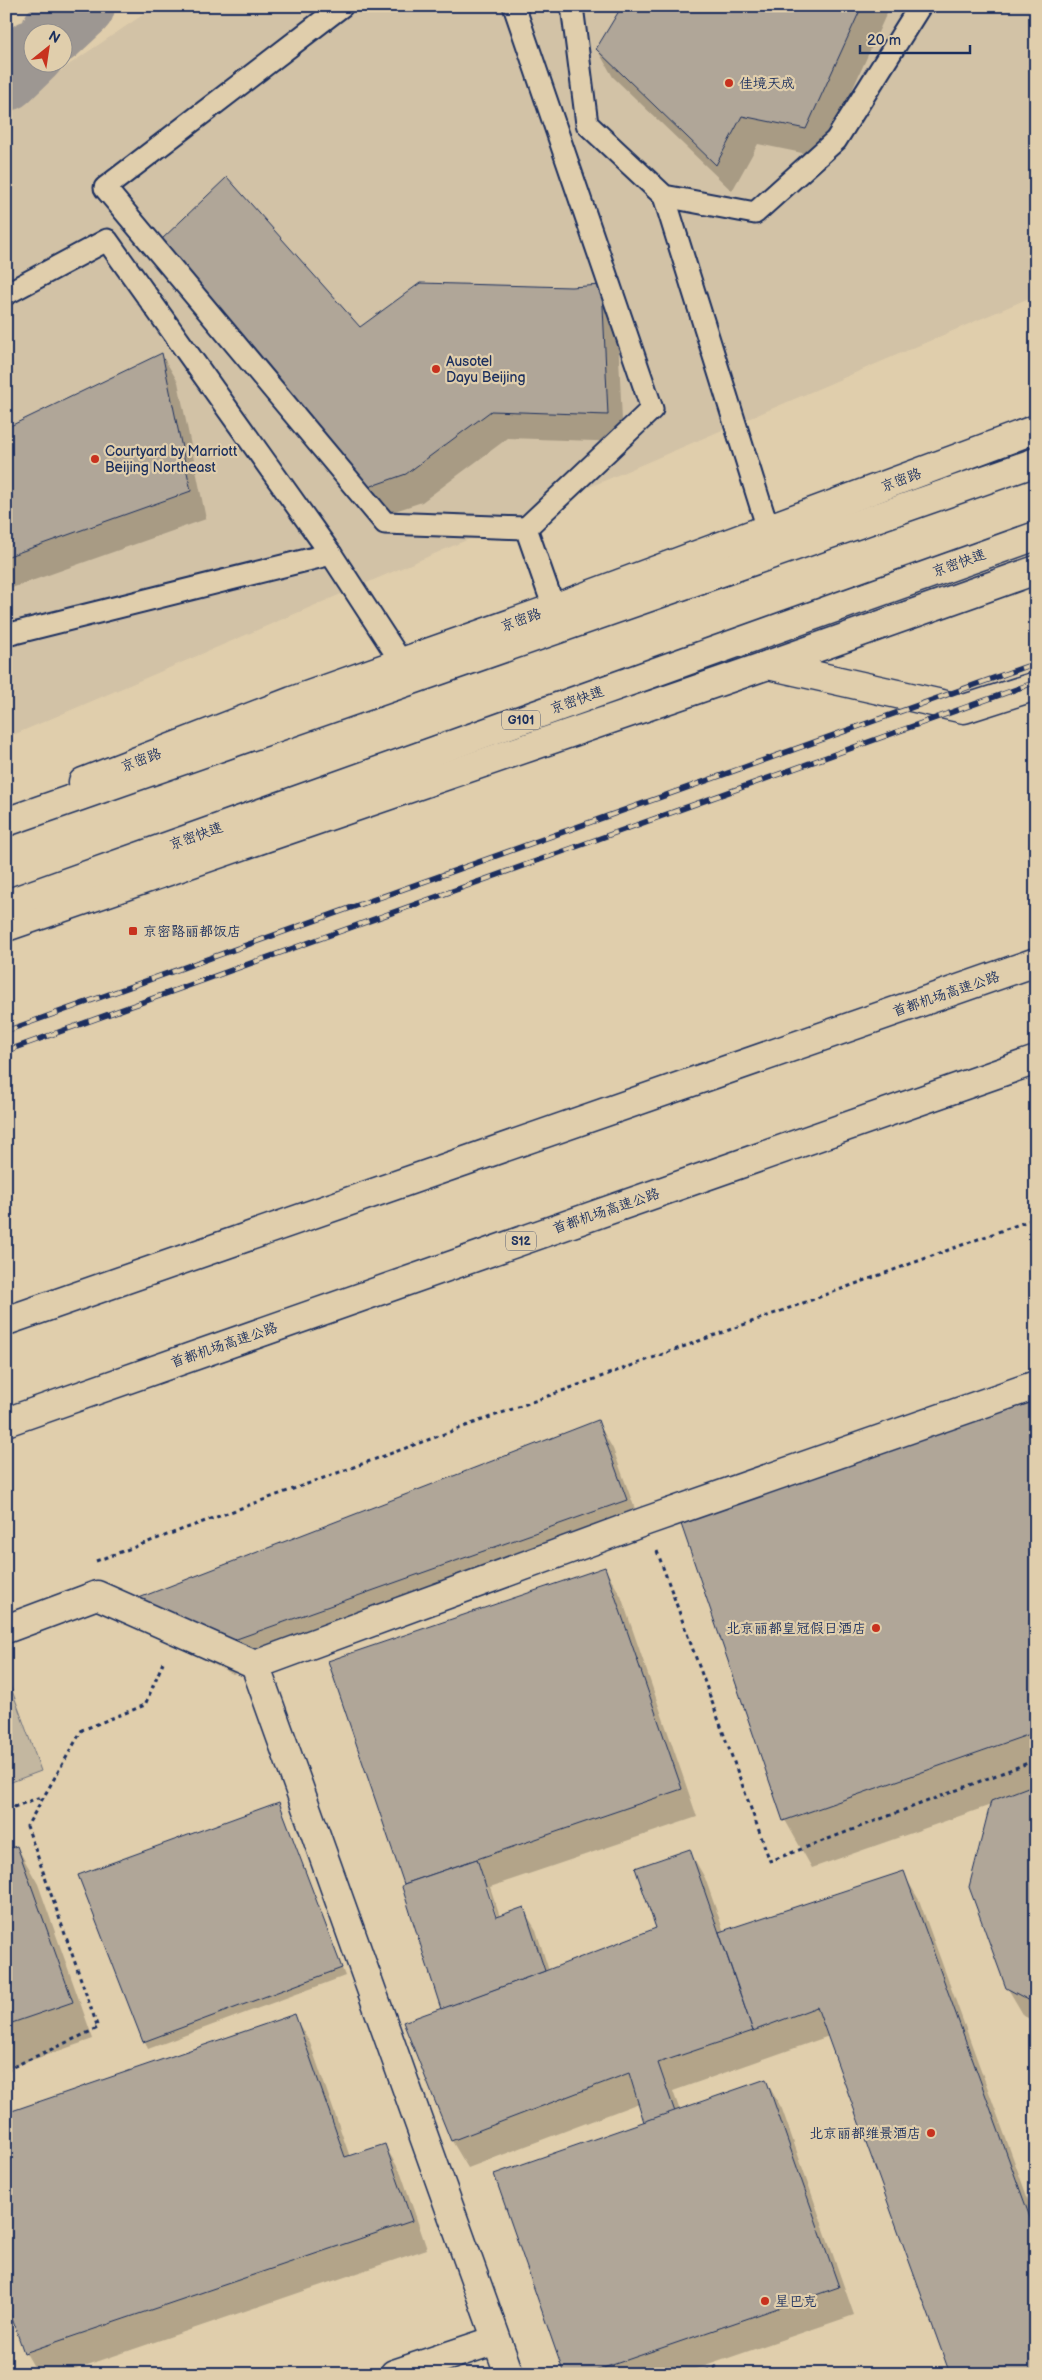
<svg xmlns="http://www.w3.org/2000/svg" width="1042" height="2380" viewBox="0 0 1042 2380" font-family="'Balsamiq Sans','LXGW WenKai TC',sans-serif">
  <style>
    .built { fill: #d2c2a6 }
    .grass { fill: #c3b7a0; stroke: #6f737f }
    .shadow { fill: #0003; fill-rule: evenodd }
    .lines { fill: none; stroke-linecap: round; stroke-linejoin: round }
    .river { stroke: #9d9792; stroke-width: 66 }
    .building { fill: #b0a698; stroke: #1b2f5e }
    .service-casing { stroke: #1b2f5e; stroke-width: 25 }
    .minor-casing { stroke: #1b2f5e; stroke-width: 31 }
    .secondary-casing { stroke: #1b2f5e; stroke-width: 31 }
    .trunk-casing { stroke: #1b2f5e; stroke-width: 31 }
    .motorway-casing { stroke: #1b2f5e; stroke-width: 31 }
    .path { stroke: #1b2f5e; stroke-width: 3; stroke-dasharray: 4 4; stroke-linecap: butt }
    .service { stroke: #e0ceac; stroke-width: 21 }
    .minor { stroke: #e0ceac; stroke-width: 28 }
    .secondary { stroke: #e0ceac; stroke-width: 28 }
    .trunk { stroke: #e0ceac; stroke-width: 28 }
    .motorway { stroke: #e0ceac; stroke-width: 28 }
    .rail-casing { stroke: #1b2f5e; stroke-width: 5.5 }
    .rail { stroke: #e0ceac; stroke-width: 4; stroke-dasharray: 11; stroke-linecap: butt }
    .poi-dot { fill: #c8321e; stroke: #e0ceac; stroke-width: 2 }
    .labels { text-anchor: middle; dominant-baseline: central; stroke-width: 4.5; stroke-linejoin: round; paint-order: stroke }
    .shield { fill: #e0ceac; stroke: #565f75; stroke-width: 1 }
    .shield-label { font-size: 12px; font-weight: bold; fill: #1b2f5e }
    .poi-label { font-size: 14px; fill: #1b2f5e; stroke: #e0ceac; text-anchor: start }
    .street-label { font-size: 14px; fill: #1b2f5e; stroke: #e0ceac }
  </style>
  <rect width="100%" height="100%" fill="#e0ceac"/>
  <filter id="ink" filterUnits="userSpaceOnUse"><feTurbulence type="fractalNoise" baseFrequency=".02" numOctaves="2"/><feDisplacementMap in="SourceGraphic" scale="10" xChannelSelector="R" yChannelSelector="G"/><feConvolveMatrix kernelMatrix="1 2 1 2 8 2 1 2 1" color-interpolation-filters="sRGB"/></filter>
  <g filter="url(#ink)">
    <polygon class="built" points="156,6 1036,6 1036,295 6,738 6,107"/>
    <polygon class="grass" points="6,1674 41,1771 6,1784"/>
    <g class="shadow">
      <polygon points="623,6 890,6 822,157 758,144 732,191 613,77 597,49"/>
      <polygon points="179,268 360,328 571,288 601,286 617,314 623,442 508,438 422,502 383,515"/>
      <polygon points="162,355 178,382 206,519 6,590 6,429"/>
      <polygon points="1036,1396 1036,2022 1024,2016 1007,1987 991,1805 812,1868 785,1820"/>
      <polygon points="597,1421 613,1449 642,1528 233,1674 144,1630"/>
      <path d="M605,1569L621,1596L697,1817L490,1887L500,1917L523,1909L536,1930L549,1971L658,1929L689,1850L705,1878L724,1932L903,1873L919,1900L1036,2221V2374L829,2036L673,2091L680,2111L766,2081L782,2109L854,2315L682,2374H565L645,2123L639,2103L468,2168L452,2141L443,2009L404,1888ZM485,1888H488L499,1923H497Z"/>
      <polygon points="279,1803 345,1976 148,2049 79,1876"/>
      <polygon points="17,1847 38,1884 93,2039 6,2069 6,1851"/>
      <polygon points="294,2016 310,2043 350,2157 385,2146 401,2173 427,2249 61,2374 38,2374 26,2353 6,2297"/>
    </g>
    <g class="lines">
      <g class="river">
        <polyline points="54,32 82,6"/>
        <polyline points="6,78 32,53"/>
      </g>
    </g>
    <g class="building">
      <polygon points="622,6 862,6 806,129 742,116 716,165 596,49"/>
      <polygon points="227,177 360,327 420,283 571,287 602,285 608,415 491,411 406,474 366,488 161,240"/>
      <polygon points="162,353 191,491 6,557 6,428"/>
      <polygon points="1036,1394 1036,1732 783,1821 681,1524"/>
      <polygon points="598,1420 627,1500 217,1646 126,1603"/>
      <polygon points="605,1567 682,1789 404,1884 328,1661"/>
      <polygon points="1036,1784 1036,2004 1006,1988 969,1887 991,1801"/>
      <polygon points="279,1802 342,1968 143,2042 78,1875"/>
      <polygon points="17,1846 73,2002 6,2025 6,1849"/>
      <polygon points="690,1849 753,2031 658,2063 675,2112 644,2122 629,2073 451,2141 403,2022 545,1971 656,1928 635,1868"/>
      <polygon points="477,1859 496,1917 524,1907 545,1971 441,2009 402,1887 404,1884"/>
      <polygon points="904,1871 1036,2234 1036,2374 950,2374 817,2007 753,2031 719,1932"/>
      <polygon points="295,2014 345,2157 385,2144 412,2221 24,2353 6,2301 6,2113"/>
      <polygon points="766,2079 839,2287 586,2374 564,2374 494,2174"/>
    </g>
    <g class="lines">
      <g class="service-casing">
        <g id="service">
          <polyline points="342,6 105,188 385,523 526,528 652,409 514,6"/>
          <polyline points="572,6 587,124 664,196 755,213 836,140 920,6"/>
          <polyline points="664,196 768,529"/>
          <polyline points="6,294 107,240 331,554 6,635"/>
          <polyline points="526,528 554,608"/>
          <polyline points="331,554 402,663"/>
        </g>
      </g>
      <g class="minor-casing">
        <g id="minor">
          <polyline points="6,1629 97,1595 255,1665 646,1521 1036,1385"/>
          <polyline points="255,1665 509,2374"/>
          <polyline points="394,2374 496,2340"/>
        </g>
      </g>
      <g class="secondary-casing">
        <g id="secondary">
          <polyline points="768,665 964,709 1036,686"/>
          <polyline points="83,782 292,701 554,608 1036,429"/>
          <polyline points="6,927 768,665 1036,570"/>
        </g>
      </g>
      <g class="trunk-casing">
        <g id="trunk">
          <polyline points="6,822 1036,462"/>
          <polyline points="6,904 1036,536"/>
        </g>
      </g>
      <g class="motorway-casing">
        <g id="motorway">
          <polyline points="6,1321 1036,962"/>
          <polyline points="6,1422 1036,1060"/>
        </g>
      </g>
      <g class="path">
        <polyline points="657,1551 770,1861 1036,1760"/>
        <polyline points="96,1561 1036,1218"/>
        <polyline points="6,1810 43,1796"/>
        <polyline points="6,2070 98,2028 27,1826 82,1730 145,1705 164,1660"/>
        <polyline points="6,2372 7,2374"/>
        <polyline points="698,2374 716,2367 719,2374"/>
      </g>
      <use href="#service" class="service"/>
      <use href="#minor" class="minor"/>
      <use href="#secondary" class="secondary"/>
      <use href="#trunk" class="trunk"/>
      <use href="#motorway" class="motorway"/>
      <g class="rail-casing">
        <g id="rail">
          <polyline points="6,1031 1036,663"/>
          <polyline points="6,1051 1036,682"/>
        </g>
      </g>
      <use href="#rail" class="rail"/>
    </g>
  </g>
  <g class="poi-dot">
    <circle cx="729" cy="83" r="5"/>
    <circle cx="436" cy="369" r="5"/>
    <circle cx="95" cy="459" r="5"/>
    <rect x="128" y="926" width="10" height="10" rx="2.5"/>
    <circle cx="876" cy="1628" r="5"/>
    <circle cx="931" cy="2133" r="5"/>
    <circle cx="765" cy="2301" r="5"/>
  </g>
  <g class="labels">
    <g class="shield">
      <rect x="502" y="710.5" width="38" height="19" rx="4"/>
      <rect x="506" y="1231.5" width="30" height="19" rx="4"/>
    </g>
    <g class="shield-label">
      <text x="521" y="720">G101</text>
      <text x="521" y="1241">S12</text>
    </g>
    <g class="poi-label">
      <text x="739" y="83">佳境天成</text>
      <text x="446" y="361">Ausotel<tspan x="446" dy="16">Dayu Beijing</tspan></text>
      <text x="105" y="451">Courtyard by Marriott<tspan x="105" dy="16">Beijing Northeast</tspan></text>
      <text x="143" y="931">京密路丽都饭店</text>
      <text x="866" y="1628" text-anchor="end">北京丽都皇冠假日酒店</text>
      <text x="921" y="2133" text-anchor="end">北京丽都维景酒店</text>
      <text x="775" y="2301">星巴克</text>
    </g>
    <g class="street-label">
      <text transform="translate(901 480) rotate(-21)">京密路</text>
      <text transform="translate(959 563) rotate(-20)">京密快速</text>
      <text transform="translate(521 620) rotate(-20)">京密路</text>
      <text transform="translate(577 700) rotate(-20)">京密快速</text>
      <text transform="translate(141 760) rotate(-21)">京密路</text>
      <text transform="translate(196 836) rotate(-20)">京密快速</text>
      <text transform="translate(946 994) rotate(-19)">首都机场高速公路</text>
      <text transform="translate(606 1211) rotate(-19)">首都机场高速公路</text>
      <text transform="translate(224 1345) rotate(-19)">首都机场高速公路</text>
    </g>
  </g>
  <rect width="1042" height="2380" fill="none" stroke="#e0ceac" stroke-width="25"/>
  <rect x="12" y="12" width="1017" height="2355" fill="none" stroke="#1b2f5e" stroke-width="2" filter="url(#ink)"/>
  <g transform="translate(48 48) rotate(30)"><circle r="24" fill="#e0ceac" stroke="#918e8d"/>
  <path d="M0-4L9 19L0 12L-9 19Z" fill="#c8321e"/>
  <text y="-8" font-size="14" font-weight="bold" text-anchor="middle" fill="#1b2f5e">N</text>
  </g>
  <path d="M860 45v8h110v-8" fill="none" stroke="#1b2f5e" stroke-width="2.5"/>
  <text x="867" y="45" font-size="15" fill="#1b2f5e" stroke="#e0ceac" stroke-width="4" paint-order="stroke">20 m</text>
</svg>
